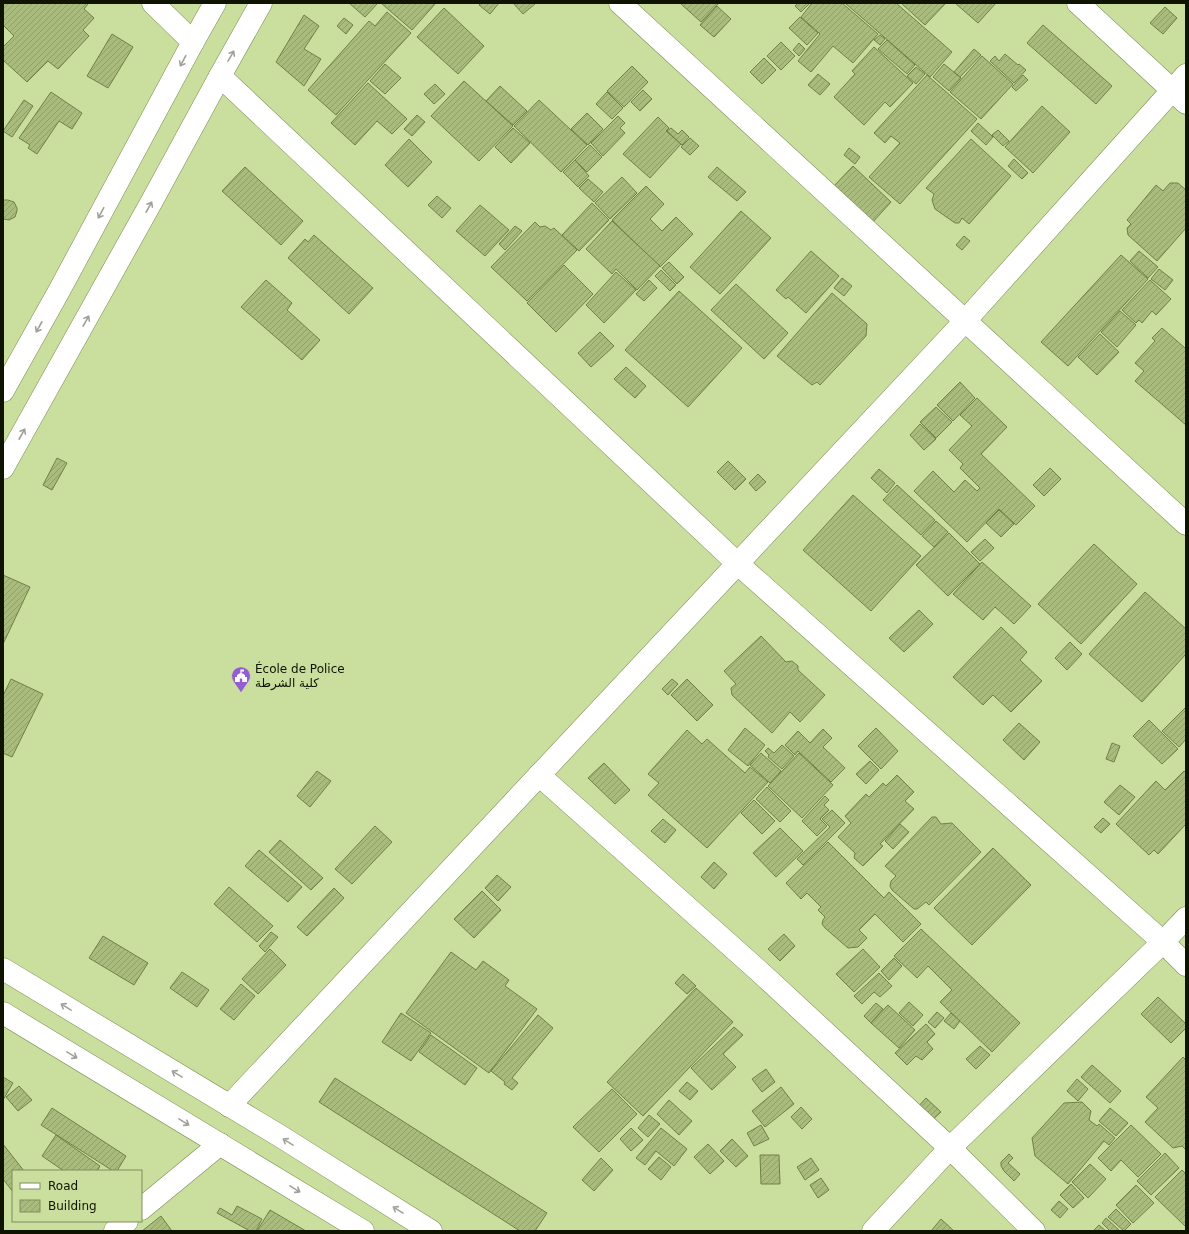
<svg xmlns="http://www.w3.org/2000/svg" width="1189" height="1234" viewBox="0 0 1189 1234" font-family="'DejaVu Sans','Noto Naskh Arabic',sans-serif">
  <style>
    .building { fill: url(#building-hatch); stroke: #6f8145 }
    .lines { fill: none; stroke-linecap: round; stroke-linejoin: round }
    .minor-casing { stroke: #7a8c50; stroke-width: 23 }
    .tertiary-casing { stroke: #7a8c50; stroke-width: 23 }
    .minor { stroke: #fff; stroke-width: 22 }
    .tertiary { stroke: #fff; stroke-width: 22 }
    .oneway { stroke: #9fa199 }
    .labels { text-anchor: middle; stroke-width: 3.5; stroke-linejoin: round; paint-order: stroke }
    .poi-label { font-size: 12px; fill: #0e1400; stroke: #cade9e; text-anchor: start }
  </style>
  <defs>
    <pattern id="building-hatch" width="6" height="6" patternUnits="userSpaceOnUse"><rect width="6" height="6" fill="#a9bc7e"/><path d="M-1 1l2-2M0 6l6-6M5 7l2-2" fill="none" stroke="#90a16b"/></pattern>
  </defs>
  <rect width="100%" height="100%" fill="#cade9e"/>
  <g class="building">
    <path d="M3,3H87L88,4L84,9L94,18L83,30L89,36L58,69L48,61L27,82L3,60V47L14,36L3,25Z"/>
    <path d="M349,3H378L365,17Z"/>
    <path d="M381,3H436L412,30Z"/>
    <path d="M481,3H499L490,14L479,5Z"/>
    <path d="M513,3H536L523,14Z"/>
    <path d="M680,3H719L701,22Z"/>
    <path d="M798,3H810L801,12L795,6Z"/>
    <path d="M812,3H842L878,34L853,63L833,46L811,72L798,61L820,34L801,17Z"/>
    <path d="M845,3H896L952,52L930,77Z"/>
    <path d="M901,3H946L925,25Z"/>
    <path d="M955,3H996L978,23Z"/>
    <path d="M717,6L731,19L714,37L700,25Z"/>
    <path d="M1165,7L1177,18L1163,34L1150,23Z"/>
    <path d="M444,8L484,46L458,74L417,37Z"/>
    <path d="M387,12L411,33L336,115L308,90L369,21L375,26Z"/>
    <path d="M304,15L319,26L304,49L321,59L304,86L276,62Z"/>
    <path d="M800,17L818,33L807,45L789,28Z"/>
    <path d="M344,18L353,25L346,34L337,26Z"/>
    <path d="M1043,25L1112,86L1096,104L1027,43Z"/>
    <path d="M112,34L133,47L108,88L87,76Z"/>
    <path d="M880,35L885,39L880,45L874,40Z"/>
    <path d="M887,40L915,65L907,74L878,49Z"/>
    <path d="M781,42L795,56L781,70L767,56Z"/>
    <path d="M799,43L805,49L799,56L793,50Z"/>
    <path d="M874,47L913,83L890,107L885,102L864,125L834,97L855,74L852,71Z"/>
    <path d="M974,49L981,55L960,77L954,72Z"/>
    <path d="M1005,54L1018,65L1019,64L1026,70L1014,83L990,61L995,56L999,61Z"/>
    <path d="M982,56L1013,84L981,119L950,92Z"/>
    <path d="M764,58L776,70L762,84L750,72Z"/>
    <path d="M385,64L401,78L385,94L370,81Z"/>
    <path d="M944,64L961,78L949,91L933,77Z"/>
    <path d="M632,66L648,82L624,107L607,91Z"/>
    <path d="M916,67L925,74L916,84L907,76Z"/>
    <path d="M818,74L830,84L820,95L808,85Z"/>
    <path d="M927,75L977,119L900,204L869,177L900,143L891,136L885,143L874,133Z"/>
    <path d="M1023,75L1028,80L1016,91L1012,87Z"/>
    <path d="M464,81L513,126L479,161L431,116Z"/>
    <path d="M368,83L407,119L392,134L377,121L355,145L331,123Z"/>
    <path d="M435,84L445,94L434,104L424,94Z"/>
    <path d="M500,86L527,111L513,125L486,101Z"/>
    <path d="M643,90L652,99L640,111L631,102Z"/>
    <path d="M51,92L82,113L72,129L59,121L37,154L28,148L30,145L19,138Z"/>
    <path d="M607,92L623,108L612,119L596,104Z"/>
    <path d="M24,100L33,106L12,137L3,131Z"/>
    <path d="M539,100L587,145L561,172L514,126Z"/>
    <path d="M1042,106L1070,132L1033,173L1005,147Z"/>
    <path d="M587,113L603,129L588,145L571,129Z"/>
    <path d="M417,115L425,122L412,136L404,129Z"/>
    <path d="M618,116L625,123L620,128L625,133L603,156L591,143Z"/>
    <path d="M658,117L669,128L666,131L681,144L650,178L623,154Z"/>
    <path d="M978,123L993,137L986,145L971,131Z"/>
    <path d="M513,128L530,143L511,163L495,147Z"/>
    <path d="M671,128L678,134L682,130L689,137L682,145L667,131Z"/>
    <path d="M998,130L1009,141L1003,146L992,135Z"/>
    <path d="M690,138L699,146L690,155L681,147Z"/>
    <path d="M409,139L432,162L408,187L385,165Z"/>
    <path d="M971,139L1011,176L969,224L962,218L959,223H955L935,209L932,200L934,194L926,188Z"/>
    <path d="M590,145L602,157L587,172L575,160Z"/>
    <path d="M849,148L860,157L855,164L844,155Z"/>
    <path d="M1014,159L1028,173L1022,179L1008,166Z"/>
    <path d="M575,160L589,176L578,187L563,172Z"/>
    <path d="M853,166L891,202L872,223L833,187Z"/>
    <path d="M245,167L303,221L281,245L222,191Z"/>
    <path d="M717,167L746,192L737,201L708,177Z"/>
    <path d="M622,177L637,193L610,219L595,203Z"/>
    <path d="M588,179L603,192L594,202L579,188Z"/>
    <path d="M1170,183H1178L1186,190V228L1157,261L1128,235L1127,228L1131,224L1127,220L1156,185L1163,191Z"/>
    <path d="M646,186L664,204L650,219L662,231L676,217L693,234L660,267L612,220Z"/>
    <path d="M437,196L451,208L442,218L428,205Z"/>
    <path d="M4,200H8L14,202L17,208V211L15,217L9,220L3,219V201Z"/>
    <path d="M592,203L609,220L579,251L562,235Z"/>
    <path d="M480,205L509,230L485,256L456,231Z"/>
    <path d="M741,211L771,238L720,294L690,267Z"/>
    <path d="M612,221L660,266L637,290L616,269L612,274L586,249Z"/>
    <path d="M535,222L540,227L545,226L551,230L554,228L577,250L527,301L491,267Z"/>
    <path d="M515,226L522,231L505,250L499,244Z"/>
    <path d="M314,235L373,288L349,314L288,258L305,239L308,242Z"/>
    <path d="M964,236L970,241L962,250L956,245Z"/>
    <path d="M811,251L839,276L806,313L788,297L786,299L776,290Z"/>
    <path d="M1139,251L1158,267L1148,278L1130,261Z"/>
    <path d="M1121,255L1148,279L1068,366L1041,342Z"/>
    <path d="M669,262L684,277L677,284L662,268Z"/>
    <path d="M564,265L593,294L556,332L527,303Z"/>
    <path d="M1159,269L1173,280L1165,290L1151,279Z"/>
    <path d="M661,270L676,285L670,291L655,276Z"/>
    <path d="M616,272L636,290L604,323L586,305Z"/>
    <path d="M842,278L852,286L844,296L834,288Z"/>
    <path d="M266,280L292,303L287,310L320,340L302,360L241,307Z"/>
    <path d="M649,280L657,288L644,301L636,294Z"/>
    <path d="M1150,280L1171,299L1156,315L1152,311L1142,323L1139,320L1136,323L1122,310Z"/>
    <path d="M736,284L788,333L764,359L711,310Z"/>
    <path d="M679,291L742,348L688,407L625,350Z"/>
    <path d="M832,293L867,324L866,336L820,385L817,382L812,385L777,356Z"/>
    <path d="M1120,311L1136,325L1117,347L1101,332Z"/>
    <path d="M1162,328L1185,348L1186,347V425L1135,381L1144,371L1135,363L1155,341L1152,338Z"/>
    <path d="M600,332L614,346L591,367L578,353Z"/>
    <path d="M1100,334L1119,352L1097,375L1078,357Z"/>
    <path d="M626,367L646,386L635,398L614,379Z"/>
    <path d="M960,382L975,398L953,421L937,405Z"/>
    <path d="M977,398L1007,427L981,454L1035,506L1016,525L999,509L967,542L914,491L933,471L954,492L965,480L977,491L980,488L960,468L963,464L949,450L972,426L960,415Z"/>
    <path d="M936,407L952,422L936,438L920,422Z"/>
    <path d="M920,424L936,439L924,450L910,435Z"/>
    <path d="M57,458L67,463L52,490L43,485Z"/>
    <path d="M728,461L746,479L735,490L717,472Z"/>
    <path d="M1050,468L1061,479L1044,496L1033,485Z"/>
    <path d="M879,469L895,483L887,493L871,478Z"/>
    <path d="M758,474L766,482L756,491L749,483Z"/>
    <path d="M897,485L935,520L921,535L883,500Z"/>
    <path d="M853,495L921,556L871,611L803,550Z"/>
    <path d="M999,510L1014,524L1001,537L986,523Z"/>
    <path d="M936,521L948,532L934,547L922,536Z"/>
    <path d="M949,533L980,564L948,596L916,565Z"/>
    <path d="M985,539L994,548L980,561L971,552Z"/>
    <path d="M1094,544L1137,584L1081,644L1038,604Z"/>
    <path d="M982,562L1031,606L1014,624L995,607L983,620L953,594Z"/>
    <path d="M3,575L30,587L3,644Z"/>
    <path d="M1145,592L1186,629V654L1142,702L1089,654Z"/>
    <path d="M919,610L933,624L904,652L889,638Z"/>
    <path d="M1001,627L1027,652L1020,660L1042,681L1011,712L993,695L983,705L953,677Z"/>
    <path d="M761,636L786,662L792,661L798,666V670L825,695L800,722L790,712L772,733L732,695L731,688L736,684L724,671Z"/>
    <path d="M1070,642L1082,654L1067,670L1055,658Z"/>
    <path d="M11,679L43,694L12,757L3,753V696Z"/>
    <path d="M672,679L678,684L668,695L662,689Z"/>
    <path d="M687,679L713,705L697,721L671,695Z"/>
    <path d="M1186,707V739L1179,747L1162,731Z"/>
    <path d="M1149,720L1178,749L1162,764L1133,736Z"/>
    <path d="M1019,723L1040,742L1024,760L1003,740Z"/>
    <path d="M745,728L765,745L748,766L728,750Z"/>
    <path d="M876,728L898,751L881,769L858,746Z"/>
    <path d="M823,729L832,738L823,747L845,768L831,782L798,751L795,755L785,745L798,731L810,743Z"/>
    <path d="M687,730L702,744L707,739L745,773L750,767L768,782L707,848L648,795L659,783L648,774Z"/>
    <path d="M1112,743L1120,746L1114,762L1106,759Z"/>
    <path d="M782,745L794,756L782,769L768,757L769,755L765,751L768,748L774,753Z"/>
    <path d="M761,753L781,771L770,783L750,765Z"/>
    <path d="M799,753L833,785L802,818L768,786Z"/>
    <path d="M870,761L879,770L866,784L856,774Z"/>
    <path d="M604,763L630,790L615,804L588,778Z"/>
    <path d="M317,771L331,781L310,807L297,796Z"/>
    <path d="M1184,771L1186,773V824L1158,854L1154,850L1149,855L1116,824L1156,781L1165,790Z"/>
    <path d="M897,775L914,792L905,801L914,809L880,844L883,846L863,866L854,858L855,853L838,837L851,823L845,816L866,794L869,797L883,783L886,786Z"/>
    <path d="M1120,785L1135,797L1119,815L1104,802Z"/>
    <path d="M767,787L791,811L780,822L756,799Z"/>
    <path d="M825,796L829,800L824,805L829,810L820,819L827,826L817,836L802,821Z"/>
    <path d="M754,800L775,821L762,834L741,813Z"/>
    <path d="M832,810L845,823L803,865L797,859L830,827L822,819Z"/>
    <path d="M932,817H936L941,824L952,823L981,852L929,905L926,902L917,909H914L892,890L890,886L891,881L896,876L885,866Z"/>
    <path d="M1103,818L1110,824L1101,833L1094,827Z"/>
    <path d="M663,819L676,830L665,843L651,831Z"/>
    <path d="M900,824L909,832L893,849L885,841Z"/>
    <path d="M375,826L392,842L352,884L335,869Z"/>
    <path d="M780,828L803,851L776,877L753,853Z"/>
    <path d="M280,840L323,878L311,890L269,852Z"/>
    <path d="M828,842L884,898L889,892L921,924L903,942L875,914L859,930L867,938L858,947L848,948L825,928L822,924L823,920L825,917L818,910L821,907L807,893L801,899L786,883Z"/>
    <path d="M993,848L1031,885L972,945L934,908Z"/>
    <path d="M259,850L302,887L288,902L245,866Z"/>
    <path d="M714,862L727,874L714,889L701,877Z"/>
    <path d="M497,875L511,887L498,901L485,888Z"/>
    <path d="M229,887L273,926L257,942L214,904Z"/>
    <path d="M334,888L344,898L307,936L297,927Z"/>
    <path d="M482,891L501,910L474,938L454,919Z"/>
    <path d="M921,929L1020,1023L992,1052L940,1002L952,990L928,966L917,978L894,956Z"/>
    <path d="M271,932L278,937L265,952L259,946Z"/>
    <path d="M784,934L795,946L780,961L768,949Z"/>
    <path d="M103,936L148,963L134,985L89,958Z"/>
    <path d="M270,949L286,965L258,994L242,979Z"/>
    <path d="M863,949L880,967L854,992L836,974Z"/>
    <path d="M451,952L476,970L483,961L509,980L505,986L537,1009L489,1073L406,1013Z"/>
    <path d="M894,958L902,966L889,980L881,971Z"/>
    <path d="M182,972L209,990L197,1007L170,988Z"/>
    <path d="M879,973L892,986L880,997L874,992L862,1004L854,996Z"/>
    <path d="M683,974L696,986L687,994L675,983Z"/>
    <path d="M241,984L255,996L234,1020L220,1009Z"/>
    <path d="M696,988L733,1022L643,1116L607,1082Z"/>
    <path d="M1158,997L1186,1024V1028L1171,1043L1141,1014Z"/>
    <path d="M909,1002L923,1015L913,1026L899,1013Z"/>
    <path d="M876,1003L883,1009L871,1023L864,1016Z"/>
    <path d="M888,1005L915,1030L899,1048L871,1023Z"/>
    <path d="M937,1012L944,1018L935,1028L928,1022Z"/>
    <path d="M401,1013L431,1033L411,1061L382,1042Z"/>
    <path d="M951,1013L960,1021L954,1029L944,1021Z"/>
    <path d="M538,1015L553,1028L512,1078L518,1083L512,1090L504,1084L505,1082L491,1071Z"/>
    <path d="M926,1024L935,1034L927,1042L933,1049L922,1060L916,1056L907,1065L895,1053Z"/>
    <path d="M734,1027L743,1035L723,1054L736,1067L712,1090L691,1068Z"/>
    <path d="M431,1035L477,1068L465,1085L419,1052Z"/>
    <path d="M980,1046L990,1055L976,1069L966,1059Z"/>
    <path d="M1183,1057L1186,1060V1150L1182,1146L1173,1148L1145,1122L1158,1108L1146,1097Z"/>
    <path d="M1092,1065L1121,1091L1110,1103L1081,1077Z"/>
    <path d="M766,1069L775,1082L762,1092L752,1079Z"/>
    <path d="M3,1077L13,1083L3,1100Z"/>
    <path d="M335,1078L547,1213L535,1231H520L319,1102Z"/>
    <path d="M1077,1079L1088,1089L1078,1101L1067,1091Z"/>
    <path d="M687,1082L698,1091L690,1100L679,1091Z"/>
    <path d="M19,1086L32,1100L18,1111L6,1097Z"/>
    <path d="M781,1087L794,1104L765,1127L752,1111Z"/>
    <path d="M612,1089L637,1114L599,1152L573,1127Z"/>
    <path d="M926,1098L941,1112L930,1122L916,1109Z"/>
    <path d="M669,1100L692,1121L679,1135L657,1114Z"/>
    <path d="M1082,1102L1091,1111L1089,1120L1097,1126L1099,1124L1115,1138L1109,1145L1104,1141L1068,1184L1035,1156L1032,1138L1064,1103Z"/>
    <path d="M801,1107L812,1119L802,1129L791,1117Z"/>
    <path d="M52,1108L126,1156L117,1171H113L41,1125Z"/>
    <path d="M1110,1108L1128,1123L1116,1136L1099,1121Z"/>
    <path d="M649,1115L660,1124L648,1137L638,1128Z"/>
    <path d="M761,1125L769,1139L754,1146L747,1133Z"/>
    <path d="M1131,1125L1161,1154L1138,1177L1121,1160L1111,1171L1098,1158Z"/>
    <path d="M631,1128L643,1140L631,1151L620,1139Z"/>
    <path d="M661,1128L687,1149L674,1166L656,1151L645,1165L636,1158Z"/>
    <path d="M56,1135L100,1166L97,1171H64L42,1156Z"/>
    <path d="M732,1139L748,1156L736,1167L720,1151Z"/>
    <path d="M3,1144L24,1171H13V1192L3,1179Z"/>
    <path d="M708,1144L724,1161L710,1174L694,1157Z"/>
    <path d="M1165,1153L1179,1168L1151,1195L1137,1181Z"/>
    <path d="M1009,1154L1013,1158L1008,1163L1020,1174L1014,1181L1004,1171L1001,1166V1162Z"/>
    <path d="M760,1155H779L780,1184H761Z"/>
    <path d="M659,1157L671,1167L661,1180L648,1169Z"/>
    <path d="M601,1158L613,1170L594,1191L582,1180Z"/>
    <path d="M811,1158L819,1170L805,1180L797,1167Z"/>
    <path d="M1090,1164L1106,1179L1088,1198L1072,1182Z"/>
    <path d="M1182,1170L1186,1174V1227L1155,1197Z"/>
    <path d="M821,1178L829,1190L818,1198L810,1185Z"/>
    <path d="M1071,1184L1084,1198L1073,1208L1060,1195Z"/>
    <path d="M1136,1185L1154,1203L1133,1223L1116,1205Z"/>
    <path d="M1059,1201L1068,1209L1060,1218L1051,1210Z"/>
    <path d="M237,1206L262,1219L256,1231H250L217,1213L220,1208L232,1215Z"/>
    <path d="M1116,1209L1131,1224L1124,1231L1108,1217Z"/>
    <path d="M270,1210L306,1231H257Z"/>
    <path d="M161,1216L172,1231H142Z"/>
    <path d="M1106,1218L1120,1231H1110L1102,1223Z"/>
    <path d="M941,1219L954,1231H931Z"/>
    <path d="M1099,1225L1106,1231H1093Z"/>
  </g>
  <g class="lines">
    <g class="minor-casing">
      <g id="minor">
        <path d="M620,3L1186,524"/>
        <path d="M1078,3L1186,103"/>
        <path d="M220,76L738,564L1163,942L1186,965"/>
        <path d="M539,775L760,972L950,1148L1034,1231"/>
        <path d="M229,1106L965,321L1186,75"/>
        <path d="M141,1209L220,1144"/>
        <path d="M115,1231L127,1221"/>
        <path d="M873,1231L950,1148L1163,942L1186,918"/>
      </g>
    </g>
    <g class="tertiary-casing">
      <g id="tertiary">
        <path d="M153,3L193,42"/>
        <path d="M3,391L59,291L193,42L215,3"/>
        <path d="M3,468L152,201L220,76L261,3"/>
        <path d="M3,969L280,1136L431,1231"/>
        <path d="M3,1013L363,1231"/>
      </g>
    </g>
    <use href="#minor" class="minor"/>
    <use href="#tertiary" class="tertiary"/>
  </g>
  <defs><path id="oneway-shaft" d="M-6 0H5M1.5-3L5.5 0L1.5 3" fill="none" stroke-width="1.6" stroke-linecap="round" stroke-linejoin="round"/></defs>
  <g class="oneway">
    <use href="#oneway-shaft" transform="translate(231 56) rotate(-60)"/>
    <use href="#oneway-shaft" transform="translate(183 61) rotate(118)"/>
    <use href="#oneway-shaft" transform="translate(149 207) rotate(-61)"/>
    <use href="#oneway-shaft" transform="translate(101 213) rotate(118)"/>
    <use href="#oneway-shaft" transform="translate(86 321) rotate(-61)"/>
    <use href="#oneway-shaft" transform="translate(39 327) rotate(119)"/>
    <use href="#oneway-shaft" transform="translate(22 434) rotate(-61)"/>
    <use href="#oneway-shaft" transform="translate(66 1007) rotate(-149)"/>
    <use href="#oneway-shaft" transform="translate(72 1055) rotate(31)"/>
    <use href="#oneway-shaft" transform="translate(177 1074) rotate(-149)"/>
    <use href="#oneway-shaft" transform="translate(184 1122) rotate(31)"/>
    <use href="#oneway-shaft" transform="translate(288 1142) rotate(-148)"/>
    <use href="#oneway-shaft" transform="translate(295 1189) rotate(31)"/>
    <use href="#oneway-shaft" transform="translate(398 1210) rotate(-148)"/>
  </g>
  <defs>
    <g id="civic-pin" transform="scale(1)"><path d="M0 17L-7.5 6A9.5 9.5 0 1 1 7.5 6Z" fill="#945dd5" stroke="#cade9e"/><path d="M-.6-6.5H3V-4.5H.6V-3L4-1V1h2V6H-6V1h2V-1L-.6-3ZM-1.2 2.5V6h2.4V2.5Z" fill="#fff"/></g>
  </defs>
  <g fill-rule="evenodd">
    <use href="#civic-pin" x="241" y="676"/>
  </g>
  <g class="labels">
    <g class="poi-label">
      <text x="255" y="673">École de Police<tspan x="255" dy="14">كلية الشرطة</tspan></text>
    </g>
  </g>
  <rect width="1189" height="1234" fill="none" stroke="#0e1400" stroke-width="8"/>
  <rect x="12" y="1170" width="130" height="52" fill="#cade9e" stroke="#7f8d5f"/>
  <rect x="20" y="1183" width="20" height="6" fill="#ffffff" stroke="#7f8d5f"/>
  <text x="48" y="1190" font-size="12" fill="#0e1400">Road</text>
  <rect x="20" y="1200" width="20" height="12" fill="url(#building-hatch)" stroke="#7f8d5f"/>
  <text x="48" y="1210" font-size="12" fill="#0e1400">Building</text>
</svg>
